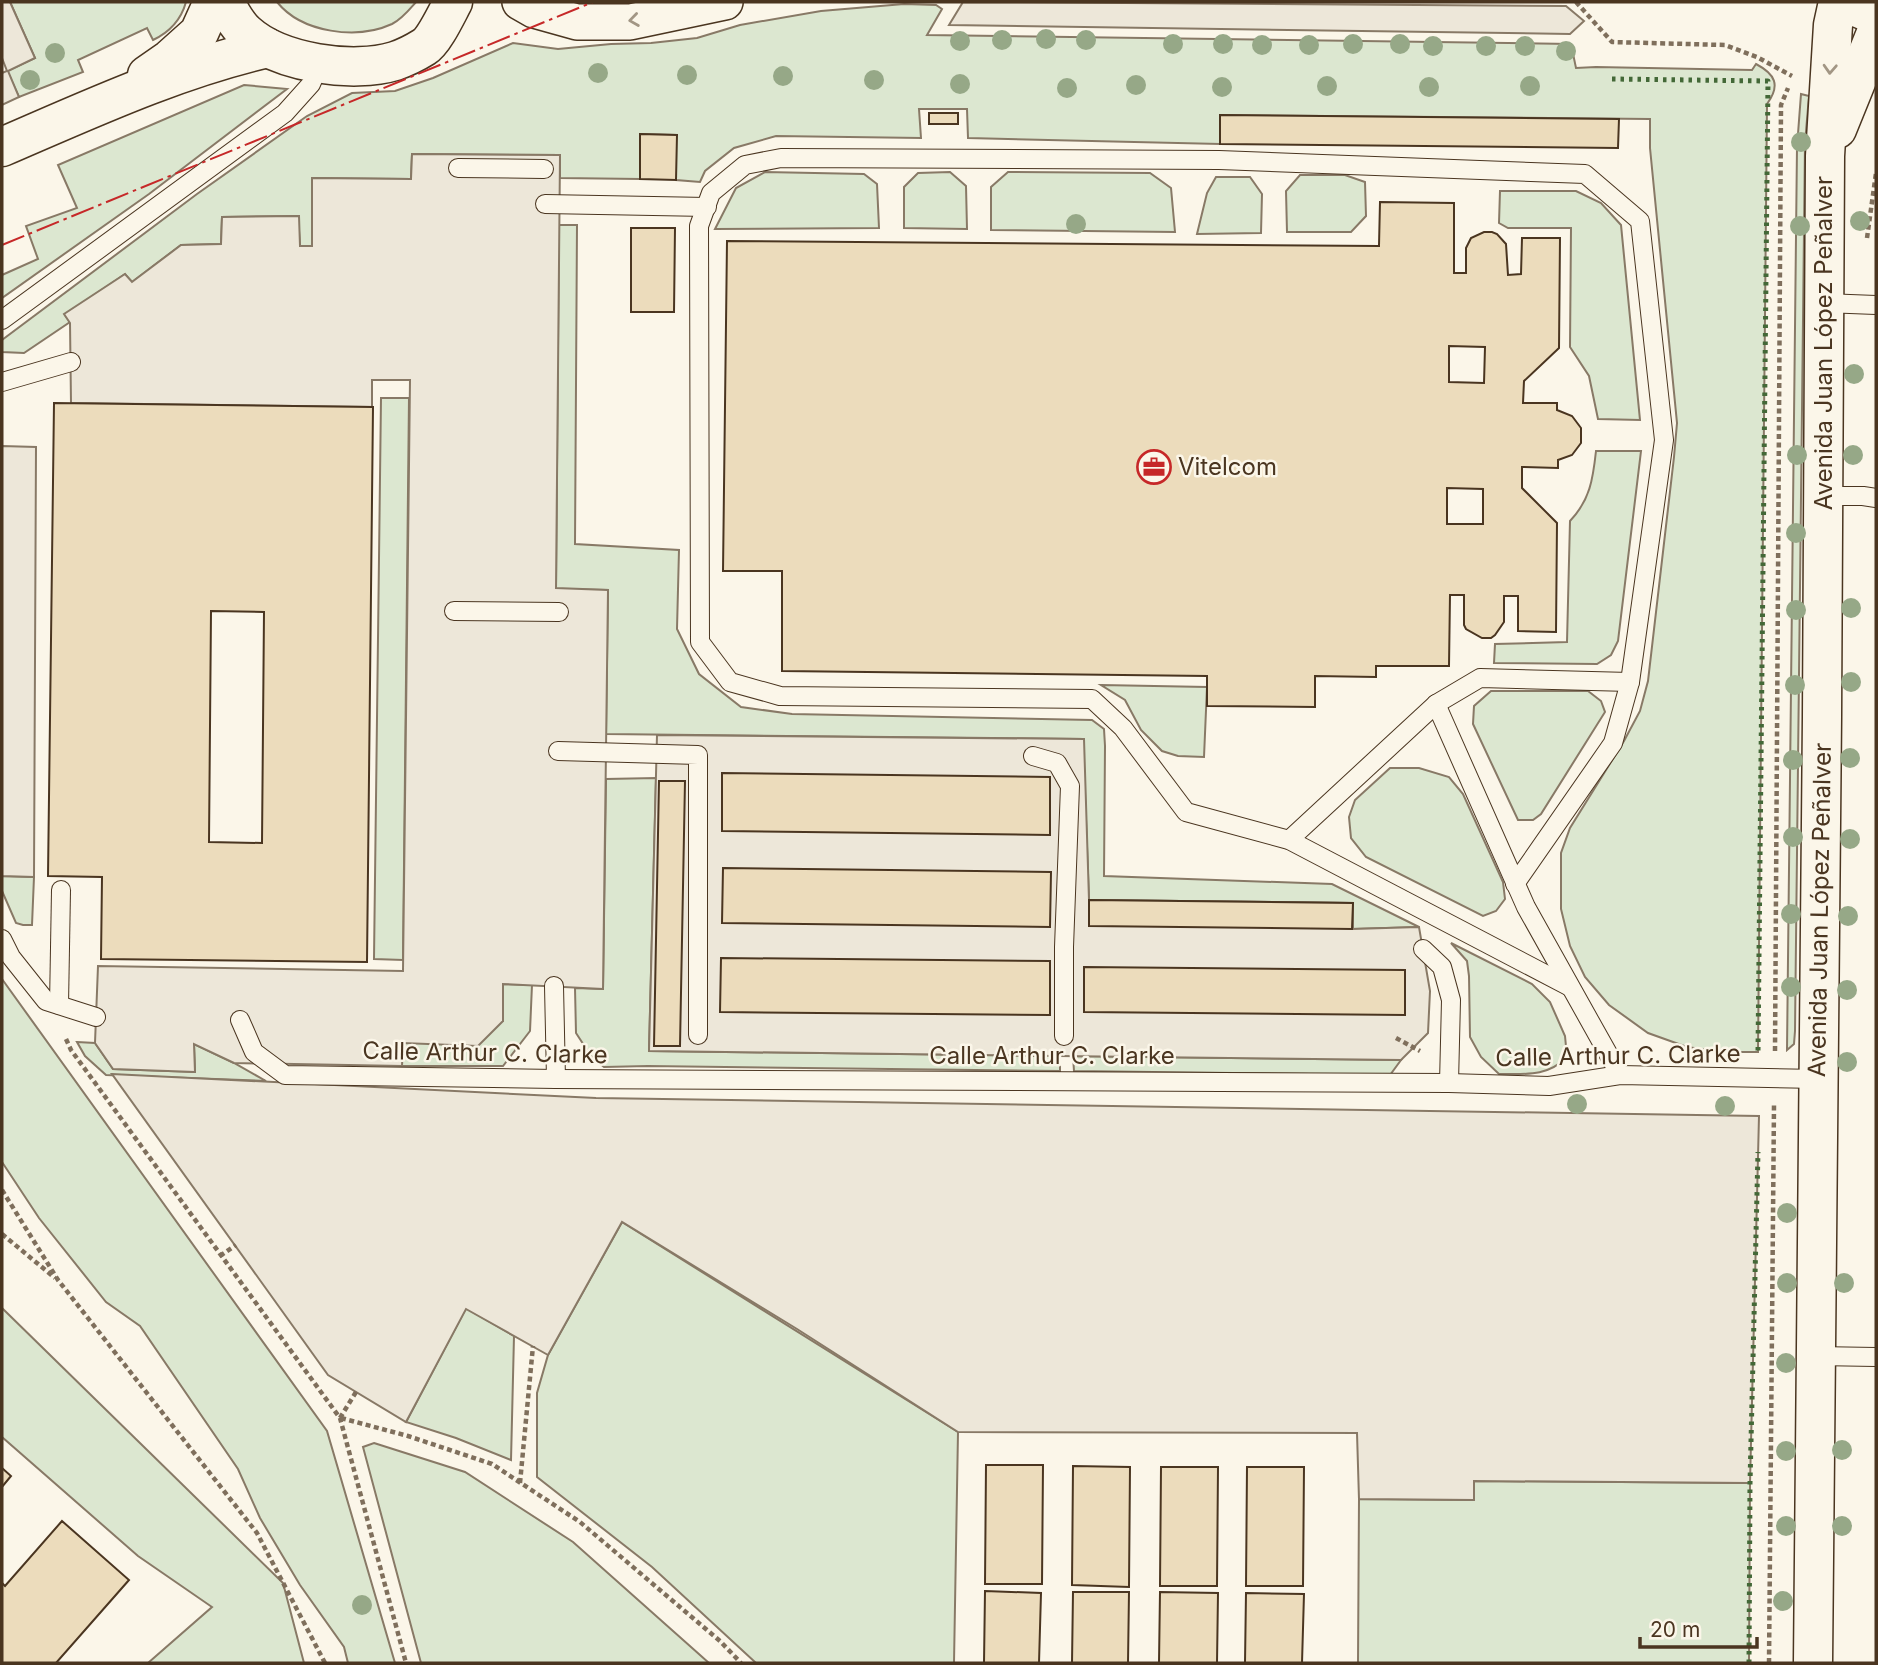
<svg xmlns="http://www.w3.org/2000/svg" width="1878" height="1665" viewBox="0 0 1878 1665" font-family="Inter,sans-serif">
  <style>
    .green { fill: #dce7d0; stroke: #887966; stroke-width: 2 }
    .parking { fill: #ede7d9; stroke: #887966; stroke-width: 2 }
    .building { fill: #ecdcbc; stroke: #4a3520; stroke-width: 2; fill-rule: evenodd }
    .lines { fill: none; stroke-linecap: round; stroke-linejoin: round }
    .service-casing { stroke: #4a3520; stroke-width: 20 }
    .minor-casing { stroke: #4a3520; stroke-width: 38 }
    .tertiary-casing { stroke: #4a3520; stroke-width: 41 }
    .secondary-casing { stroke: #4a3520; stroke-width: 41 }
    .path { stroke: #7f6f5c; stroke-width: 4.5; stroke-dasharray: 5 3.5; stroke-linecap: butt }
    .service { stroke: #fbf6e9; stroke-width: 18 }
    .minor { stroke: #fbf6e9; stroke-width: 35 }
    .tertiary { stroke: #fbf6e9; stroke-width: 38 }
    .secondary { stroke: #fbf6e9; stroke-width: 38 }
    .hedge { stroke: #436837; stroke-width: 5; stroke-dasharray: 3.5 5; stroke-linecap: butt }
    .power { stroke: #c62828; stroke-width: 2; stroke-dasharray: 24 5 3.5 5; stroke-linecap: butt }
    .tree { fill: #96a887 }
    .oneway { stroke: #a29684 }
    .labels { text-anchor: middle; stroke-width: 5; stroke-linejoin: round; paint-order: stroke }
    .street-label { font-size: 24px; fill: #4a3520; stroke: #fbf6e9 }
    .poi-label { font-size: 24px; fill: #4a3520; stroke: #fbf6e9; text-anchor: start }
  </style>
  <rect width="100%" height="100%" fill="#fbf6e9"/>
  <g class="green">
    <path d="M10,2H186C181,20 170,32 153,40L147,28L78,60L83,72L19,97L7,71L35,58Z"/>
    <path d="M277,2H416C409,10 402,19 392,24C357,40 302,33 277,2Z"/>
    <path d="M904,4L936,5L942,9L927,35L1571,44L1576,68L1596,67L1752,70L1756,64C1775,74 1781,85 1767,104L1758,1052H1723L1687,1047L1648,1033L1609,1005L1585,977L1570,946L1561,909V853L1570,828L1624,741L1640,711L1648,681L1674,457L1677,423L1650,148V119L1221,115L1220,144L968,138L967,109H919L921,138L776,136L734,148L705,171L700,182L676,180V135L641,134L640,179L560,178V155L412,154L411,179L312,178L313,246H300L298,216L222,217L221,244L181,245L132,282L125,274L65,315L70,322L24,353L2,352V340L197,194L307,116L352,93L395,91L433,78L513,43L558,49L611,44L651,43L697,38L740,25L821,11Z"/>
    <path d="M244,85L287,89L149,194L2,298V275L38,259L26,226L77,208L58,165Z"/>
    <path d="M1801,94L1809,96L1805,143L1795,1031L1794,1044L1787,1050L1797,147Z"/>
    <path d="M765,172L864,174L877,184L879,228L715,229L736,188Z"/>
    <path d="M950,172L966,186L967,229L904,228V187L918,173Z"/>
    <path d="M1008,172L1150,173L1171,188L1175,232L991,230V187Z"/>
    <path d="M1300,175H1345L1365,182L1366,216L1351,232H1287L1286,191Z"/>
    <path d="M1216,177H1250L1262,194L1261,233L1197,234L1207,193Z"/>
    <path d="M1500,191H1576L1601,203L1621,225L1640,420L1598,419L1589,376L1570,347L1571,228H1508L1499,223Z"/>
    <path d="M559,225H577L575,544L679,550L677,629L699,674L741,707L792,714L1092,720L1104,729L1105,746L1104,876L1332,884L1419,927L1352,929L1353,903L1089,900L1083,739L606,734L608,590L556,589Z"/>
    <path d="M381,398H409L403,960L374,959Z"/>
    <path d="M1596,451H1641L1618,641L1611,655L1597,664L1494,663L1495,644L1567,642L1570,521C1590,500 1593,479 1596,451Z"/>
    <path d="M1101,685L1207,687L1204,757L1178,756L1162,751L1141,730L1125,700Z"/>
    <path d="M1491,691H1588L1601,701L1605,712L1541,814L1533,820H1518L1473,724L1474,706Z"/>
    <path d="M1390,768H1419L1449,777L1463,794L1503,882L1505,899L1496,911L1483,916L1366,857L1351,838L1349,817L1355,800Z"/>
    <path d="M656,778L649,1051L1060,1056V1071L648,1066L604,1067L591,1056L576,1033L575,988L603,989L606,779Z"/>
    <path d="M2,876L34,877L32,925H23L16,923L2,891Z"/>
    <path d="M1451,943L1532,984L1550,1002L1565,1036L1567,1057C1547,1077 1526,1074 1499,1074L1481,1057L1470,1037L1469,976L1467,961Z"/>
    <path d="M2,979L327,1431L395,1663H348L344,1647L300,1585L260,1518L238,1469L140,1326L106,1302L39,1218L2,1162Z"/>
    <path d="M502,984L532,985L530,1031L503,1066H402V1043L503,1021Z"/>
    <path d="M77,1042L95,1043L113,1069L195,1072L194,1044L234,1063L266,1081L106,1075L85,1056Z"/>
    <path d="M1073,1056L1401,1060L1390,1075L1074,1071Z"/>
    <path d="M622,1222L958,1432L954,1663H756L652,1567L537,1477V1393L548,1355Z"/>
    <path d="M2,1308L283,1583L304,1663H148L212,1607L138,1556L2,1437Z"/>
    <path d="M466,1308L514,1336L511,1460L456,1438L406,1422Z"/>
    <path d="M374,1443L465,1472L573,1542L709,1663H421L363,1447Z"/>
    <path d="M1474,1481L1750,1483L1749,1663H1358L1359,1499L1473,1500Z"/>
  </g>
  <g class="parking">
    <path d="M2,2H10L35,58L8,71L19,97L2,105V73L7,71L2,58Z"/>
    <path d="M963,2L1566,6L1584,21L1570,34L949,25Z"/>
    <path d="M412,154L560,155L556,588L608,590L603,989L503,984V1021L478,1046L403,1043L402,1066L234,1063L194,1044L195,1072L113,1069L95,1043L98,966L403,971L410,380H372V407L71,403L70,323L64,314L125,274L132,282L181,245L221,244L222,217L299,216L300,246H312V178L411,179Z"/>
    <path d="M2,446L36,447L34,877L2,876Z"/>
    <path d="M657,735L1084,739L1089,900L1353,903V929L1419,927L1430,991L1428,1033L1401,1060L649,1051Z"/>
    <path d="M112,1074L596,1098L1759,1116L1750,1483L1474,1481V1500L1359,1499L1357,1433L958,1432L797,1329L622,1222L548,1355L466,1309L406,1422L328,1375Z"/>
  </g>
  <g class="building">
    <rect x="929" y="113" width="29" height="11"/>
    <path d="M1220,115L1619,119L1618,148L1220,144Z"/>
    <path d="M640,134L677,135L676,180L640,179Z"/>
    <path d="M1380,202L1454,203V273H1466V248L1471,238L1484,232H1492L1497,234L1506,244L1508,275L1521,274L1522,238H1560L1559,348L1524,381L1523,403H1557V410L1572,416L1581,428V443L1572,455L1558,460V468L1522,467V488L1557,523L1556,632L1518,631V596H1504V622L1495,635L1491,638H1482L1466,629L1464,625V595H1450L1449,666H1376V677L1315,676V707L1207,706V676L782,671V571H723L727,241L1379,246ZM1449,346L1485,347L1484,383L1449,382ZM1447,488L1483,489V524H1447Z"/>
    <path d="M631,228H675L674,312H631Z"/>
    <path d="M54,403L373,407L367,962L101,959L102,877L48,876ZM211,611L264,612L262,843L209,842Z"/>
    <path d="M722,773L1050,777V835L722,831Z"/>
    <path d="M659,781H685L680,1046H654Z"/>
    <path d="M723,868L1051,872L1050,927L722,923Z"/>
    <path d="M1089,900L1353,903L1352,929L1089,926Z"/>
    <path d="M721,958L1050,961V1015L720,1012Z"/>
    <path d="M1084,967L1405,970V1015L1084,1012Z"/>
    <path d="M986,1465H1043L1042,1584H985Z"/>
    <path d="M1073,1466L1130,1467L1129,1587L1072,1585Z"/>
    <path d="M1161,1467H1218L1217,1586H1160Z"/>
    <path d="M1247,1467H1304L1303,1586H1246Z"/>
    <path d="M2,1468L11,1476L2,1487Z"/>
    <path d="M62,1521L129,1580L56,1663H2V1583L5,1586Z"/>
    <path d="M985,1591L1041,1593L1039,1663H984Z"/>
    <path d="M1073,1592H1129L1128,1663H1072Z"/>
    <path d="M1160,1592L1218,1593L1217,1663H1159Z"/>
    <path d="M1246,1593L1304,1594L1302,1663H1245Z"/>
  </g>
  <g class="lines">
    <g class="service-casing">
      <g id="service">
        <path d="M458,168L544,169"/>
        <path d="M545,204L707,207"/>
        <path d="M1824,303L1876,305"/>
        <path d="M2,320L285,113L311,84L320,63"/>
        <path d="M2,382L71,362"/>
        <path d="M1823,496H1863L1876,498"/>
        <path d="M454,611L559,612"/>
        <path d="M1436,704L1526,907L1620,1075"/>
        <path d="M558,751L698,755V1035"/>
        <path d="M1033,756L1057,763L1070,786L1064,947V1036"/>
        <path d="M1289,840L1436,704L1480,678L1630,682"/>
        <path d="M1515,884L1613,743L1630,682L1664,440L1640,221L1585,174L1219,160L781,158L745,165L711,193L699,226L700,642L730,682L780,696L1092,699L1123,728L1186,812L1289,840L1570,987"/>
        <path d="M2,939L11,957L46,1001L96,1017"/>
        <path d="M1423,949L1442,967L1451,1000L1449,1083"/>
        <path d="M554,986L556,1079"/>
        <path d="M59,1005L61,890"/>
        <path d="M240,1020L254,1052L285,1075L556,1079L1449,1083L1549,1086L1620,1075L1818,1079"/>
        <path d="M1816,1356L1876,1357"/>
      </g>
    </g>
    <g class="minor-casing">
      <g id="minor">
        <path d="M520,2L534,10L577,22H630L725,2"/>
        <path d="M1840,2L1876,17"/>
      </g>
    </g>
    <g class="tertiary-casing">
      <g id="tertiary">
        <path d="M225,2C230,12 237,25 246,33C279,63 353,74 395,61C404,58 416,52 424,47C434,41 447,13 453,2"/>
        <path d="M147,75L170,59L199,33L213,2"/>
        <path d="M2,147C88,110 176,69 268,48"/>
      </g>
    </g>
    <g class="secondary-casing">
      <g id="secondary">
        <path d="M1837,129L1876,33"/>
        <path d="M1813,1663L1822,717L1825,156L1833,25L1838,2"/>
      </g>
    </g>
    <g class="path">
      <path d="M1576,2L1612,42L1725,45L1757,57L1792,76"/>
      <path d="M1867,238L1876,173"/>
      <path d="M1396,1038L1420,1051"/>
      <path d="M66,1039L71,1050L340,1418L406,1663"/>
      <path d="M1775,1051L1781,105L1788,88"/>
      <path d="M2,1190L58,1280L257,1533L325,1663"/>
      <path d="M2,1234L55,1278"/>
      <path d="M220,1256L236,1245"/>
      <path d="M340,1418L356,1392"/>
      <path d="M341,1418L408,1436L492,1464L580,1522L720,1641L741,1663"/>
      <path d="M520,1483L533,1346"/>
      <path d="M1769,1663L1774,1105"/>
    </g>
    <use href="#service" class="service"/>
    <use href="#minor" class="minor"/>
    <use href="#tertiary" class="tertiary"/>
    <use href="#secondary" class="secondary"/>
    <g class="hedge">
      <path d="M1612,79L1768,81L1758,1052"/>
      <path d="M1749,1663L1750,1483L1758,1152"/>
    </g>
    <path class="power" d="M2,245L593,2"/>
  </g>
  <g class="tree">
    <circle cx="1046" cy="39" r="10"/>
    <circle cx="1002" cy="40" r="10"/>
    <circle cx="1086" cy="40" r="10"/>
    <circle cx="960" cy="41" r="10"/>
    <circle cx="1173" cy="44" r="10"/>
    <circle cx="1223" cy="44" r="10"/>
    <circle cx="1353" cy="44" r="10"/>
    <circle cx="1400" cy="44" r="10"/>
    <circle cx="1262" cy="45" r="10"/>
    <circle cx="1309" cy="45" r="10"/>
    <circle cx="1433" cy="46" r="10"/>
    <circle cx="1486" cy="46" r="10"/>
    <circle cx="1525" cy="46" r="10"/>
    <circle cx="1566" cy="51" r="10"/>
    <circle cx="55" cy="53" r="10"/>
    <circle cx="598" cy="73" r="10"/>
    <circle cx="687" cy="75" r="10"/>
    <circle cx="783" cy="76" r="10"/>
    <circle cx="30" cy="80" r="10"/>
    <circle cx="874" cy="80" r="10"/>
    <circle cx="960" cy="84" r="10"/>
    <circle cx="1136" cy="85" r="10"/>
    <circle cx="1327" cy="86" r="10"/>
    <circle cx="1530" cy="86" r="10"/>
    <circle cx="1222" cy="87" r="10"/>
    <circle cx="1429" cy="87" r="10"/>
    <circle cx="1067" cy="88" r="10"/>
    <circle cx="1801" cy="142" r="10"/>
    <circle cx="1860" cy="221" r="10"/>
    <circle cx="1076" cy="224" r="10"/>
    <circle cx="1800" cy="226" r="10"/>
    <circle cx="1854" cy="374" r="10"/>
    <circle cx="1797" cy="455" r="10"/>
    <circle cx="1853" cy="455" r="10"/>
    <circle cx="1796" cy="533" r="10"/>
    <circle cx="1851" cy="608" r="10"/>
    <circle cx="1796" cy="610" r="10"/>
    <circle cx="1851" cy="682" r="10"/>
    <circle cx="1795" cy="685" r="10"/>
    <circle cx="1850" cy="758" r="10"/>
    <circle cx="1793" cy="760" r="10"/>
    <circle cx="1793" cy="837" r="10"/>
    <circle cx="1850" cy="839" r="10"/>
    <circle cx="1791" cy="914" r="10"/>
    <circle cx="1848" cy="916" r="10"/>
    <circle cx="1791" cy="987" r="10"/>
    <circle cx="1847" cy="990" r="10"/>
    <circle cx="1847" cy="1062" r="10"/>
    <circle cx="1577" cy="1104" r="10"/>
    <circle cx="1725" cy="1106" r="10"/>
    <circle cx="1787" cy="1213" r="10"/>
    <circle cx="1787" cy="1283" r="10"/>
    <circle cx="1844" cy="1283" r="10"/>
    <circle cx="1786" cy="1363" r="10"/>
    <circle cx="1842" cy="1450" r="10"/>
    <circle cx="1786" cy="1451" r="10"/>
    <circle cx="1786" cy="1526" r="10"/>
    <circle cx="1842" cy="1526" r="10"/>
    <circle cx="1783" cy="1601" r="10"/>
    <circle cx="362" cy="1605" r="10"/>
  </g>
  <defs><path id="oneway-chevron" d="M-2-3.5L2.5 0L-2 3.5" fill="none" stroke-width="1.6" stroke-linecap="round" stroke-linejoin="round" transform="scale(1.75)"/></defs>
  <g class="oneway">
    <use href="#oneway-chevron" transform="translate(634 20) rotate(172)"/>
    <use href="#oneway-chevron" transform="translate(1830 69) rotate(93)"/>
  </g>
  <defs>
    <g id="office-ring" transform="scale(1.75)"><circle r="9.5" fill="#fbf6e9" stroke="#c62828" stroke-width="1.5"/><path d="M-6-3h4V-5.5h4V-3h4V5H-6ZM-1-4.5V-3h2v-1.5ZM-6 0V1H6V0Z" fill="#c62828"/></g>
  </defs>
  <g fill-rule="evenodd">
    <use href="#office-ring" x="1154" y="467"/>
  </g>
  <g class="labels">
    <g class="street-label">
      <text transform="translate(1824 343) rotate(-90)" y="8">Avenida Juan López Peñalver</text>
      <text transform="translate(1820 910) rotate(-89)" y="8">Avenida Juan López Peñalver</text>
      <text transform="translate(485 1053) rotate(1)" y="8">Calle Arthur C. Clarke</text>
      <text x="1052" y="1064">Calle Arthur C. Clarke</text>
      <text transform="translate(1618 1056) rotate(-1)" y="8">Calle Arthur C. Clarke</text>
    </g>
    <g class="poi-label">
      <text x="1178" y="475">Vitelcom</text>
    </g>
  </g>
  <rect width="1878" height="1665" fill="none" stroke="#4a3520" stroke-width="7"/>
  <path d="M1640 1637v10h117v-10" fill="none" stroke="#4a3520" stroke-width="3.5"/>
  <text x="1650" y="1637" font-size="21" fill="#4a3520" stroke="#fbf6e9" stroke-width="5" paint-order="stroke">20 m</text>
</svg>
